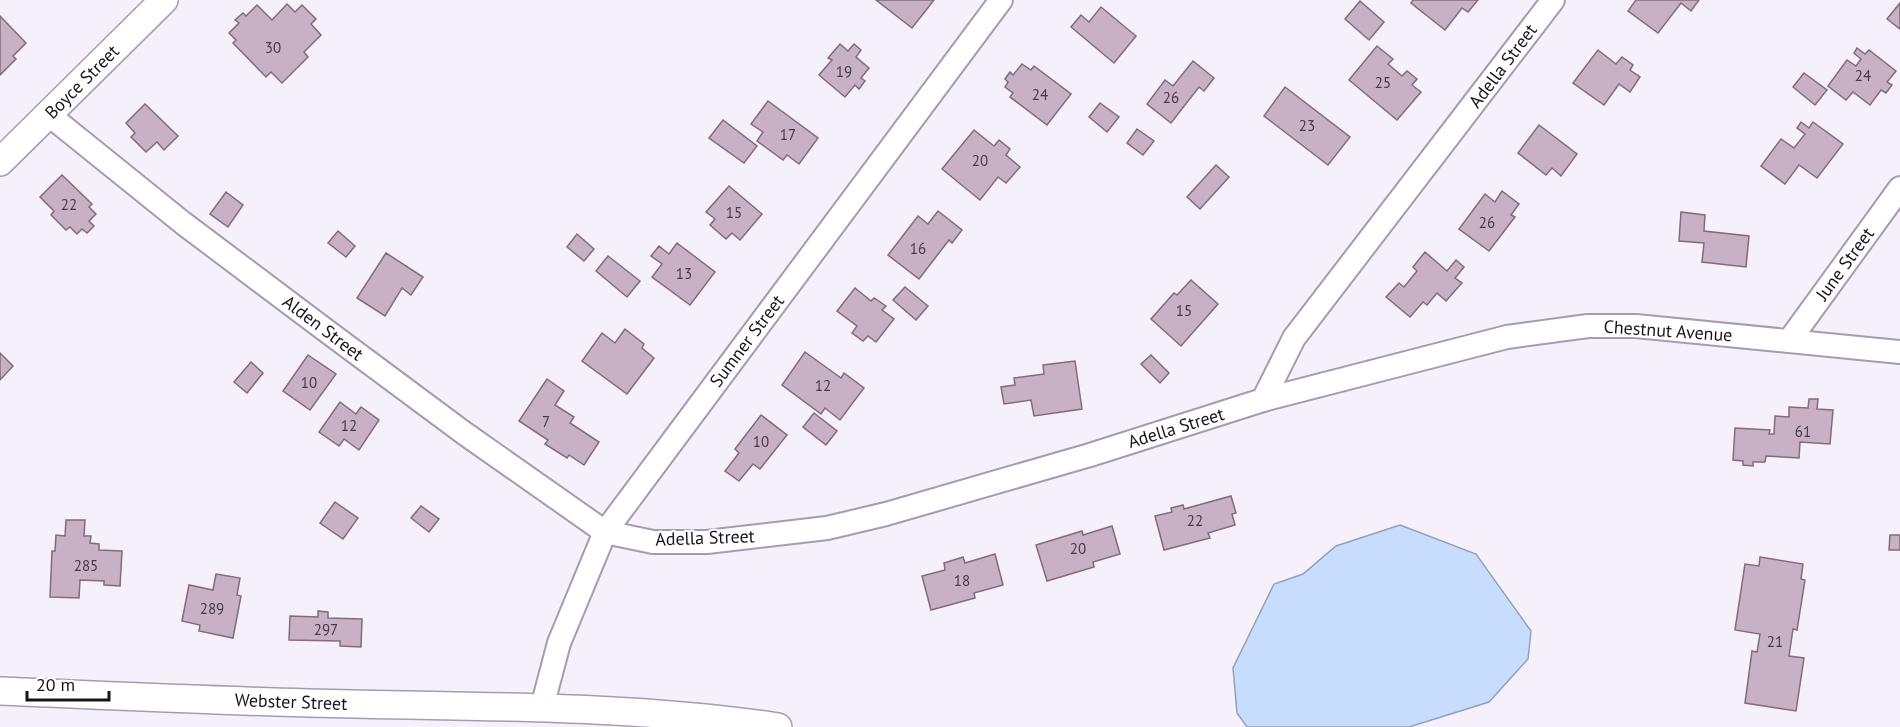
<svg xmlns="http://www.w3.org/2000/svg" width="1900" height="727" viewBox="0 0 1900 727" font-family="'PT Sans',sans-serif">
  <style>
    .water { fill: #c8dcfe; stroke: #93a0ba; stroke-width: 1.5 }
    .building { fill: #c9b1c5; stroke: #826b7e; stroke-width: 1.5 }
    .lines { fill: none; stroke-linecap: round; stroke-linejoin: round }
    .minor-casing { stroke: #a79ab3; stroke-width: 26 }
    .tertiary-casing { stroke: #a79ab3; stroke-width: 30 }
    .minor { stroke: #fff; stroke-width: 22 }
    .tertiary { stroke: #fff; stroke-width: 27 }
    .labels { text-anchor: middle; stroke-width: 4.5; stroke-linejoin: round; paint-order: stroke }
    .number-label { font-size: 15px; fill: #443a46 }
    .street-label { font-size: 18px; fill: #18131c; stroke: #fff }
  </style>
  <rect width="100%" height="100%" fill="#f6f0fb"/>
  <path class="water" d="M1400,525L1476,554L1531,631L1528,659L1489,702L1409,727H1247L1237,713L1233,668L1274,584L1303,574L1336,546Z"/>
  <g class="building">
    <path d="M876,0H934L912,28Z"/>
    <path d="M1413,0H1478L1468,12L1462,8L1445,30L1411,3Z"/>
    <path d="M1636,0H1699L1691,11L1681,3L1658,33L1628,11Z"/>
    <path d="M1360,1L1384,22L1369,40L1345,19Z"/>
    <path d="M1900,3V29L1887,19Z"/>
    <path d="M287,4L295,12L302,5L316,19L311,24L321,35L304,52L308,57L282,83L271,72L266,77L233,43L236,40L229,33L239,23L235,20L243,13L246,16L257,5L272,20Z"/>
    <path d="M1101,7L1136,36L1114,63L1071,27L1081,15L1089,22Z"/>
    <path d="M0,16L26,43L13,56L16,59L0,75Z"/>
    <path d="M840,44L848,51L854,44L861,50L856,57L869,68L861,78L865,81L859,89L855,85L845,97L819,75L832,60L828,58Z"/>
    <path d="M1377,46L1393,59L1388,64L1402,76L1407,71L1417,79L1412,85L1421,92L1397,120L1349,80Z"/>
    <path d="M1857,48L1865,54L1869,50L1896,71L1887,82L1892,85L1886,93L1881,90L1870,105L1853,92L1846,100L1828,86L1847,60L1856,66L1861,59L1854,53Z"/>
    <path d="M1598,50L1616,64L1622,57L1633,65L1630,70L1640,77L1630,92L1619,84L1604,105L1573,83Z"/>
    <path d="M1193,61L1214,78L1204,91L1199,87L1171,123L1147,104L1165,80L1173,86Z"/>
    <path d="M1022,64L1031,70L1034,66L1071,94L1047,125L1010,97L1013,93L1005,87L1008,82L1005,79L1010,72L1013,75Z"/>
    <path d="M1804,73L1827,90L1815,105L1793,87Z"/>
    <path d="M1285,87L1350,137L1328,165L1264,116Z"/>
    <path d="M768,101L818,138L799,164L787,155L783,160L757,141L763,132L751,124Z"/>
    <path d="M1100,103L1119,117L1107,132L1089,117Z"/>
    <path d="M145,104L178,136L164,150L157,142L146,152L131,137L135,133L126,123Z"/>
    <path d="M723,120L757,146L744,163L709,138Z"/>
    <path d="M1801,122L1809,128L1813,122L1843,144L1817,178L1799,165L1785,184L1761,166L1781,139L1794,148L1805,134L1797,128Z"/>
    <path d="M1539,125L1577,154L1561,176L1552,168L1546,175L1518,153Z"/>
    <path d="M1137,129L1154,141L1143,155L1127,143Z"/>
    <path d="M974,130L994,146L999,140L1010,149L1006,155L1020,167L1006,183L998,177L980,200L942,169Z"/>
    <path d="M1216,165L1229,177L1200,209L1187,197Z"/>
    <path d="M62,175L92,204L89,207L96,214L89,221L94,226L87,233L82,229L77,234L70,227L66,230L51,215L54,211L40,197Z"/>
    <path d="M729,186L762,214L740,240L732,233L726,239L710,225L715,219L706,212Z"/>
    <path d="M1502,191L1519,204L1511,215L1515,217L1489,251L1459,229L1485,194L1495,202Z"/>
    <path d="M226,192L243,205L228,227L210,214Z"/>
    <path d="M938,211L962,230L952,243L949,240L919,279L888,255L918,216L928,224Z"/>
    <path d="M1681,212L1705,215L1704,231L1749,236L1746,267L1702,262L1704,243L1679,241Z"/>
    <path d="M338,231L355,246L346,257L328,243Z"/>
    <path d="M577,234L594,249L584,261L567,247Z"/>
    <path d="M677,243L715,272L690,305L652,277L662,264L651,256L659,246L669,254Z"/>
    <path d="M1425,252L1447,271L1456,260L1464,267L1455,278L1462,283L1446,301L1437,293L1427,305L1423,302L1410,317L1386,297L1399,283L1404,287L1417,271L1413,267Z"/>
    <path d="M386,253L423,277L411,295L402,288L385,316L357,298Z"/>
    <path d="M608,256L640,281L627,297L596,271Z"/>
    <path d="M1191,280L1218,304L1181,346L1151,319L1174,293L1177,295Z"/>
    <path d="M905,287L928,306L916,320L893,300Z"/>
    <path d="M855,288L871,301L874,298L886,306L882,310L894,319L876,342L868,336L863,341L852,333L857,326L837,311Z"/>
    <path d="M625,329L644,344L642,348L654,358L627,394L582,361L602,333L615,343Z"/>
    <path d="M805,352L841,378L844,373L864,388L840,420L825,408L821,414L782,385Z"/>
    <path d="M0,353L13,366L0,380Z"/>
    <path d="M308,355L336,374L310,410L283,391Z"/>
    <path d="M1151,355L1169,373L1160,383L1141,364Z"/>
    <path d="M1075,361L1082,409L1034,416L1031,400L1004,404L1001,387L1015,385L1014,378L1044,374L1043,365Z"/>
    <path d="M251,362L263,373L247,393L234,382Z"/>
    <path d="M547,379L564,391L555,405L574,417L570,423L599,442L584,465L569,455L567,458L545,444L548,440L519,421Z"/>
    <path d="M1809,399H1818L1817,409L1833,410L1830,444L1800,442L1799,458L1766,456L1765,462H1753V466L1743,465V461L1733,460L1735,428L1770,430L1769,434H1774L1775,416L1789,417V407L1808,408Z"/>
    <path d="M340,402L356,414L361,407L379,420L359,450L344,439L339,446L319,432Z"/>
    <path d="M814,413L837,431L826,445L803,427Z"/>
    <path d="M761,415L787,435L760,469L753,464L739,481L725,471L739,453L735,449Z"/>
    <path d="M1231,496L1236,513L1232,514L1235,525L1208,533L1210,538L1164,550L1155,516L1172,512L1171,508L1183,505L1184,509Z"/>
    <path d="M335,502L358,518L343,539L320,523Z"/>
    <path d="M421,506L439,519L429,532L411,518Z"/>
    <path d="M66,520H85L84,536H91L90,543L99,544V550L122,551L120,586L104,585V581L80,580L79,598L50,597L52,551H55L56,535L65,536Z"/>
    <path d="M1112,526L1120,554L1093,562L1094,567L1047,581L1036,545L1082,531L1083,535Z"/>
    <path d="M1890,535H1900V550H1889Z"/>
    <path d="M995,554L1003,585L974,593L975,598L931,610L922,576L945,570L944,563L963,557L965,563Z"/>
    <path d="M1760,557L1803,564L1801,579L1805,580L1797,630L1793,629L1789,656L1804,658L1796,711L1745,703L1752,651L1757,652L1760,634L1735,630L1745,564L1759,566Z"/>
    <path d="M216,574L240,578L237,595L241,596L233,638L199,631L200,625L182,621L189,585L213,590Z"/>
    <path d="M318,611L328,612V618L362,619L361,647L340,646V641L289,640L290,616L318,617Z"/>
  </g>
  <g class="lines">
    <g class="minor-casing">
      <g id="minor">
        <path d="M49,115L183,223L324,329L464,433L605,532L653,542H707L827,528L886,514L1090,455L1263,400L1294,338L1553,0"/>
        <path d="M1789,341L1900,188"/>
        <path d="M1263,400L1507,337L1588,326H1636L1900,352"/>
        <path d="M542,707L559,643L605,532L1001,0"/>
      </g>
    </g>
    <g class="tertiary-casing">
      <g id="tertiary">
        <path d="M0,162L164,0"/>
        <path d="M0,691C118,696 236,702 353,704C495,707 638,706 778,727"/>
      </g>
    </g>
    <use href="#minor" class="minor"/>
    <use href="#tertiary" class="tertiary"/>
  </g>
  <g class="labels">
    <g class="number-label">
      <text x="273" y="53">30</text>
      <text x="844" y="77">19</text>
      <text x="1863" y="81">24</text>
      <text x="1383" y="88">25</text>
      <text x="1040" y="100">24</text>
      <text x="1171" y="103">26</text>
      <text x="1307" y="131">23</text>
      <text x="788" y="140">17</text>
      <text x="980" y="166">20</text>
      <text x="69" y="210">22</text>
      <text x="734" y="218">15</text>
      <text x="1487" y="228">26</text>
      <text x="918" y="254">16</text>
      <text x="684" y="279">13</text>
      <text x="1184" y="316">15</text>
      <text x="309" y="388">10</text>
      <text x="823" y="391">12</text>
      <text x="546" y="427">7</text>
      <text x="349" y="431">12</text>
      <text x="1803" y="437">61</text>
      <text x="761" y="447">10</text>
      <text x="1195" y="526">22</text>
      <text x="1078" y="554">20</text>
      <text x="86" y="571">285</text>
      <text x="962" y="586">18</text>
      <text x="212" y="614">289</text>
      <text x="326" y="635">297</text>
      <text x="1775" y="647">21</text>
    </g>
    <g class="street-label">
      <text transform="translate(1503 66) rotate(-53)" y="6">Adella Street</text>
      <text transform="translate(82 82) rotate(-45)" y="6">Boyce Street</text>
      <text transform="translate(1845 264) rotate(-54)" y="6">June Street</text>
      <text transform="translate(323 328) rotate(37)" y="6">Alden Street</text>
      <text transform="translate(1668 331) rotate(4)" y="6">Chestnut Avenue</text>
      <text transform="translate(747 341) rotate(-53)" y="6">Sumner Street</text>
      <text transform="translate(1176 428) rotate(-17)" y="6">Adella Street</text>
      <text transform="translate(705 538) rotate(-2)" y="6">Adella Street</text>
      <text transform="translate(291 702) rotate(2)" y="6">Webster Street</text>
    </g>
  </g>
  <path d="M27 691v9h82v-9" fill="none" stroke="#18131c" stroke-width="3"/>
  <text x="36" y="691" font-size="18" fill="#18131c" stroke="#ffffff" stroke-width="4.5" paint-order="stroke">20 m</text>
</svg>
